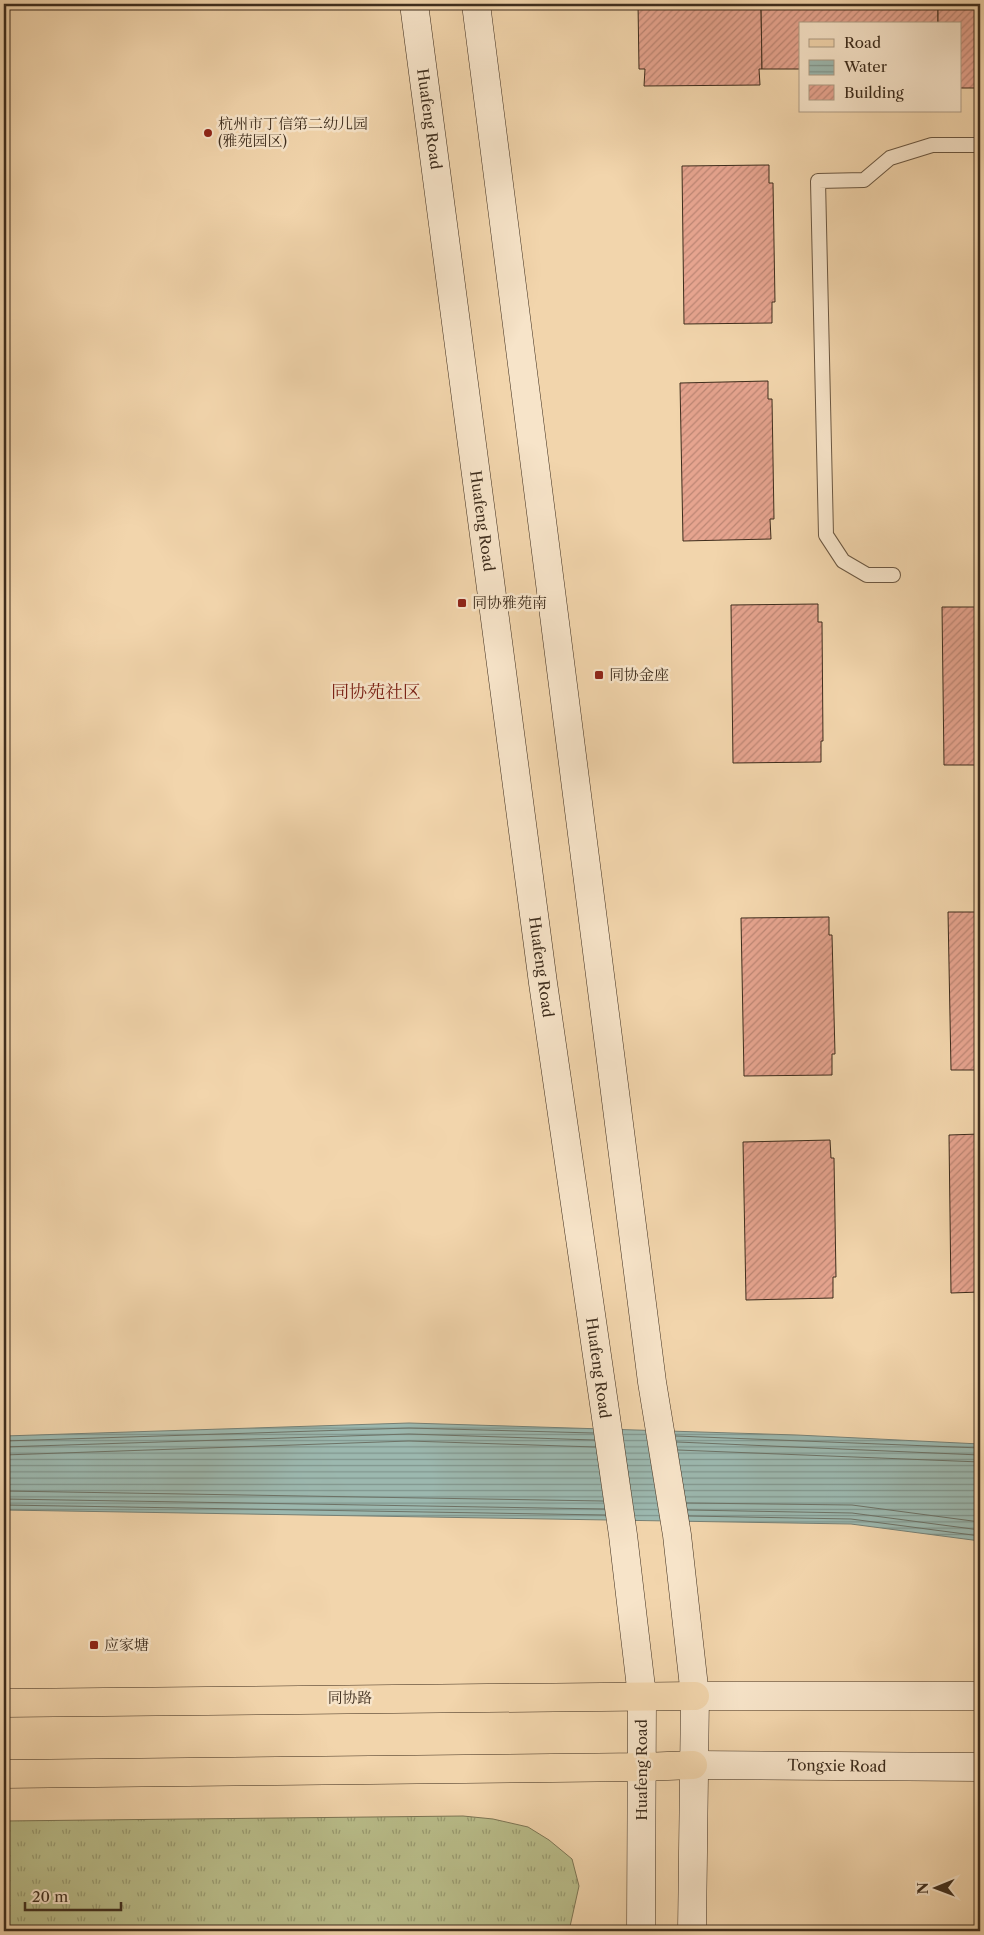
<svg xmlns="http://www.w3.org/2000/svg" width="984" height="1935" viewBox="0 0 984 1935" font-family="'Libre Caslon Text','Noto Serif SC',serif">
  <style>
    .grass { fill: url(#grass-tufts); stroke: #7c7554 }
    .water { fill: url(#water-rules); stroke: #768075 }
    .lines { fill: none; stroke-linecap: round; stroke-linejoin: round }
    .shore { stroke: #6d7266; stroke-width: 1 }
    .building { fill: url(#building-hatch); stroke: #3e2d1d }
    .service-casing { stroke: #6b5741; stroke-width: 16 }
    .secondary-casing { stroke: #3e2d1d; stroke-width: 29 }
    .primary-casing { stroke: #3e2d1d; stroke-width: 29 }
    .service { stroke: #f7e4c9; stroke-width: 14 }
    .secondary { stroke: #f7e4c9; stroke-width: 28 }
    .primary { stroke: #f2d5ac; stroke-width: 28 }
    .poi-dot { fill: #8f2418; stroke: #f7e4c9; stroke-width: 2 }
    .labels { text-anchor: middle; stroke-width: 5; stroke-linejoin: round; paint-order: stroke }
    .street-label { font-size: 15px; fill: #3e2d1d; stroke: #f7e4c9 }
    .poi-label { font-size: 15px; fill: #3e2d1d; stroke: #f7e4c9; text-anchor: start }
    .quarter-label { font-size: 18px; fill: #7a1f14; stroke: #f7e4c9 }
  </style>
  <defs>
    <pattern id="grass-tufts" width="24" height="20" patternUnits="userSpaceOnUse" patternTransform="scale(1.25)"><rect width="24" height="20" fill="#b9bd8a"/><path d="M3 7l-1-3M5 7V3M7 7l1-3M15 17l-1-3M17 17v-4M19 17l1-3" fill="none" stroke="#989a70"/></pattern>
    <pattern id="water-rules" width="6" height="5" patternUnits="userSpaceOnUse" patternTransform="scale(1.25)"><rect width="6" height="5" fill="#9cb8af"/><path d="M0 2.5h6" fill="none" stroke="#81968e"/></pattern>
    <pattern id="building-hatch" width="6" height="6" patternUnits="userSpaceOnUse" patternTransform="scale(1.25)"><rect width="6" height="6" fill="#e6a48f"/><path d="M-1 1l2-2M0 6l6-6M5 7l2-2" fill="none" stroke="#bc8674"/></pattern>
  </defs>
  <rect width="100%" height="100%" fill="#f2d5ac"/>
  <filter id="stains"><feTurbulence type="fractalNoise" baseFrequency=".004" numOctaves="4"/><feColorMatrix values="0 0 0 0 .2 0 0 0 0 .09 0 0 0 0 .02 0 0 0 .5 -.17"/></filter>
  <radialGradient id="worn" r=".72"><stop offset=".6" stop-color="#630" stop-opacity="0"/><stop offset="1" stop-color="#630" stop-opacity=".3"/></radialGradient>
  <path class="grass" d="M463,1816L493,1819L528,1827L549,1840L572,1859L579,1886L569,1931H4V1821Z"/>
  <path class="water" d="M409,1423L797,1435L980,1444V1541L851,1524L4,1510V1436Z"/>
  <g class="lines">
    <g class="shore">
      <path d="M676,1436L980,1448"/>
      <path d="M4,1441L409,1428L593,1433"/>
      <path d="M677,1442L980,1455"/>
      <path d="M4,1447L409,1434L594,1440"/>
      <path d="M678,1450L980,1462"/>
      <path d="M4,1455L409,1441L595,1447"/>
      <path d="M4,1491L603,1501"/>
      <path d="M4,1499L604,1509"/>
      <path d="M687,1503L852,1505L980,1522"/>
      <path d="M4,1505L605,1515"/>
      <path d="M688,1510L852,1513L980,1530"/>
      <path d="M689,1516L851,1519L980,1536"/>
    </g>
  </g>
  <g class="building">
    <path d="M638,4H761L762,69H759L760,85L644,86L645,69H639Z"/>
    <path d="M761,4H938V24H800V69H762Z"/>
    <path d="M938,4H980V88H960V24H938Z"/>
    <path d="M769,165V183H773L775,302H772V323L684,324L682,166Z"/>
    <path d="M768,381V399H772L774,519H770L771,539L683,541L680,383Z"/>
    <path d="M818,604V622H822L823,741H821V762L733,763L731,605Z"/>
    <path d="M942,607H980V765H944Z"/>
    <path d="M948,912H980V1070H951Z"/>
    <path d="M829,917V935H832L835,1054H832V1075L744,1076L741,918Z"/>
    <path d="M980,1134V1292L951,1293L949,1135Z"/>
    <path d="M830,1140L831,1158H834L836,1277H833V1298L746,1300L743,1142Z"/>
  </g>
  <g class="lines">
    <g class="service-casing">
      <path id="service" d="M893,575H867L843,561L826,535L818,181L864,180L890,158L932,145H980"/>
    </g>
    <g class="secondary-casing">
      <g id="secondary">
        <path d="M414,4L543,983L623,1535L642,1696L641,1931"/>
        <path d="M476,4L652,1382L677,1535L695,1696L692,1931"/>
        <path d="M695,1696H980"/>
        <path d="M693,1765L980,1767"/>
      </g>
    </g>
    <g class="primary-casing">
      <g id="primary">
        <path d="M4,1703L695,1696"/>
        <path d="M4,1774L642,1767L693,1765"/>
      </g>
    </g>
    <use href="#service" class="service"/>
    <use href="#secondary" class="secondary"/>
    <use href="#primary" class="primary"/>
  </g>
  <g class="poi-dot">
    <circle cx="208" cy="133" r="5"/>
    <rect x="457" y="598" width="10" height="10" rx="2.5"/>
    <rect x="594" y="670" width="10" height="10" rx="2.5"/>
    <rect x="89" y="1640" width="10" height="10" rx="2.5"/>
  </g>
  <g class="labels">
    <g class="street-label">
      <text transform="translate(429 119) rotate(82)" y="5">Huafeng Road</text>
      <text transform="translate(482 521) rotate(82)" y="5">Huafeng Road</text>
      <text transform="translate(541 967) rotate(82)" y="5">Huafeng Road</text>
      <text transform="translate(598 1368) rotate(82)" y="5">Huafeng Road</text>
      <text x="350" y="1703">同协路</text>
      <text transform="translate(837 1766) rotate(1)" y="5">Tongxie Road</text>
      <text transform="translate(642 1770) rotate(-90)" y="5">Huafeng Road</text>
    </g>
    <g class="poi-label">
      <text x="218" y="129">杭州市丁信第二幼儿园<tspan x="218" dy="17">(雅苑园区)</tspan></text>
      <text x="472" y="608">同协雅苑南</text>
      <text x="609" y="680">同协金座</text>
      <text x="104" y="1650">应家塘</text>
    </g>
    <g class="quarter-label">
      <text x="376" y="698">同协苑社区</text>
    </g>
  </g>
  <rect width="984" height="1935" fill="none" stroke="#f2d5ac" stroke-width="20"/>
  <rect x="5" y="5" width="974" height="1925" fill="none" stroke="#3e2d1d" stroke-width="2.5"/>
  <rect x="10" y="10" width="964" height="1915" fill="none" stroke="#3e2d1d"/>
  <rect x="799" y="22" width="162" height="90" fill="#f7e4c9" stroke="#ad9b84"/>
  <rect x="809" y="39" width="25" height="8" fill="#f2d5ac" stroke="#ad9b84"/>
  <text x="844" y="48" font-size="15" fill="#3e2d1d">Road</text>
  <rect x="809" y="60" width="25" height="15" fill="url(#water-rules)" stroke="#ad9b84"/>
  <text x="844" y="72" font-size="15" fill="#3e2d1d">Water</text>
  <rect x="809" y="85" width="25" height="15" fill="url(#building-hatch)" stroke="#ad9b84"/>
  <text x="844" y="98" font-size="15" fill="#3e2d1d">Building</text>
  <g transform="translate(936 1888) rotate(269)" stroke="#f7e4c9" stroke-width="4" paint-order="stroke">
  <path d="M0-4L9 19L0 12L-9 19Z" fill="#3e2d1d"/>
  <text y="-8" font-size="14" font-weight="bold" text-anchor="middle" fill="#3e2d1d">N</text>
  </g>
  <path d="M25 1902v8h96v-8" fill="none" stroke="#3e2d1d" stroke-width="2.5"/>
  <text x="32" y="1902" font-size="15" fill="#3e2d1d" stroke="#f7e4c9" stroke-width="4" paint-order="stroke">20 m</text>
  <rect width="100%" height="100%" filter="url(#stains)"/>
  <rect width="100%" height="100%" fill="url(#worn)"/>
</svg>
